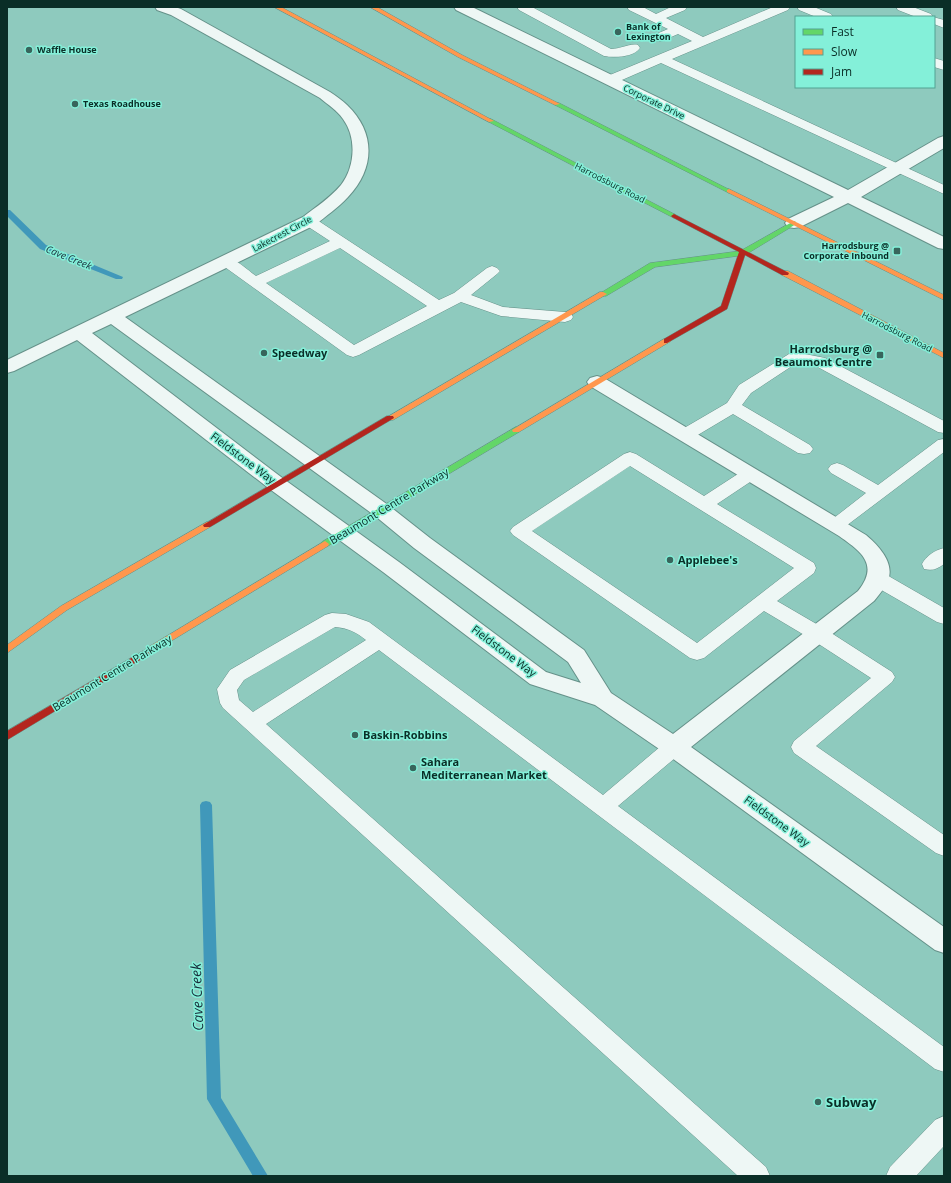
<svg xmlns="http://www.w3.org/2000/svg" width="951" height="1183" viewBox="0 0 951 1183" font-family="'Open Sans',sans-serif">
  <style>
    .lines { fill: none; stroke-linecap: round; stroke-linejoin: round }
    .stream { fill: #4098ba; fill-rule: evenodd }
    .lane-casing { stroke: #659189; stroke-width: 1 }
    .street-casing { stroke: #659189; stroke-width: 2 }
    .fast-casing { stroke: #659189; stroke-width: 1 }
    .slow-casing { stroke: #659189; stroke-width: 1 }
    .jam-casing { stroke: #659189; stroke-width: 1 }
    .lane { fill: #eef7f5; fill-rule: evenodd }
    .street { fill: #eef7f5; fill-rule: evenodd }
    .fast { fill: #63d668; fill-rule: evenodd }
    .slow { fill: #ff974d; fill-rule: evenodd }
    .jam { fill: #b3261e; fill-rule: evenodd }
    .poi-dot { fill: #38655c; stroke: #84f0d9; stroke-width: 1.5 }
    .labels { text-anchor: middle; stroke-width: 3; stroke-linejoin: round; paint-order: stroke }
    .far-poi-label { font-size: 9px; font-weight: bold; fill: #0a2e27; stroke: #84f0d9; text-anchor: start }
    .far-street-label { font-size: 9px; fill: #0a2e27; stroke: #84f0d9 }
    .far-water-label { font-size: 10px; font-style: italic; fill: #182d3a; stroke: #84f0d9 }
    .poi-label { font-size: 11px; font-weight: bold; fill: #0a2e27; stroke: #84f0d9; text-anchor: start }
    .street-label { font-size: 11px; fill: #0a2e27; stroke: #84f0d9 }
    .near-poi-label { font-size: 13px; font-weight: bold; fill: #0a2e27; stroke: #84f0d9; text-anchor: start }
    .near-water-label { font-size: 14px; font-style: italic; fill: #182d3a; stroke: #84f0d9 }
  </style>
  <rect width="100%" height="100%" fill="#8ecabe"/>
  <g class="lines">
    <g class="stream">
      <path d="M7,210H10L46,245L123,277L122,279H116L40,249L7,216Z"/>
      <path d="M206,801L210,802L212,805L221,1098L268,1176H253L207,1099L200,805L202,802Z"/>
    </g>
    <g class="lane-casing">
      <g id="lane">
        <path d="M517,7H532L611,49C621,49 630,43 638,45L640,48C634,57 615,58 604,56L519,10Z"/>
        <path d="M627,7H643L656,14L671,7H687L685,10L666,18L703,37L773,7H790L788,10L672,59L944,185V194L661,63L615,83H605L603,80L605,77L692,41L678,34L662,41H654L652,38L654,35L668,29L629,10Z"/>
        <path d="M797,7H814L831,14L833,17H816L799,10Z"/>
        <path d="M896,7H913L931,14L933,17L944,20V28L934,24V17H916L898,10Z"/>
        <path d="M934,58L944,61V70L934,67Z"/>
        <path d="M309,217L314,218L439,300L454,293L487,268L492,266L497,268L500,271L497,274L471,295L503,307L565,312L571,314L573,317L571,320L565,322L501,316L461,302L359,355L353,357L347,355L222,265L219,262L222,259C234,256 246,269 256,276L330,241L304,224L302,221L304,218ZM340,248L427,306L354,345L266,283Z"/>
        <path d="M795,352L825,358L944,421V433L938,432L814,365L798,362L751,393L742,405L810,445L813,449L810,453L804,454L798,453L733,414L691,439L685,440L679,439L676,435L679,431L727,403L739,385L789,354Z"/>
        <path d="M944,439V452L842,529L836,531L830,529L827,525L830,521L866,493L831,473L828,469L831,465L837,463L843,465L878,485L938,440Z"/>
        <path d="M630,452L636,454L704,496L744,470L750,468L756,470L759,474L756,478L717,504L814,563L816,568L814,573L777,601L825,629L892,672L895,677L892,682L816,746L944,835V856L936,853L794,753L791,747L794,741L871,678L811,639L764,611L704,658L697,660L690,658L513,535L510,531L513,527L624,454ZM630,466L794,568L697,643L532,531Z"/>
        <path d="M944,548V564C937,569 933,571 924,569L922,564C926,556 935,550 944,548Z"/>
        <path d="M878,573L885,574L944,608V624L937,622L871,584L869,579L871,574Z"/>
        <path d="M332,613L346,614L369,622L603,795L667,741L674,739L681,741L684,747L681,753L618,806L944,1047V1072L935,1069L379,650L266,724L766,1167L770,1176H738L223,708L220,703L217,689L230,670L325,615ZM335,627C348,628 356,632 366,640L253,712L239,700L237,690L244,680Z"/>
        <path d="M944,1116V1146L916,1176H886L890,1167L935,1120Z"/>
      </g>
    </g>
    <g class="street-casing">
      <g id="street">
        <path d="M155,7H175L181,9L330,92C336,96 342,100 347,105C376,133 375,168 348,197C338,208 326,216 315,225L125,317L388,505L430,538L584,650L611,693L673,734L858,591C880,564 860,551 839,536L590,386L587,382L590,378L597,376L604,378L866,535C878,545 895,563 888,580C885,588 879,595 874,601L691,747L944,927V953L935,950L665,753L595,705L530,684L383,572L271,490L77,340L14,371L7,373V360L303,217C316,207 330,198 341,185C355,167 357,138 343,119C337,110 328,105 320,98L171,15L157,10ZM111,324L374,515L414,548L568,662L581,683L546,672L399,562L285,480L92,333Z"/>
        <path d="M454,7H472L848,190L938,138L944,136V148L861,197L944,237V249L938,248L848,203L800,227L794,228L788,227L785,223L788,219L834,197L456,10Z"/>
      </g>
    </g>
    <g class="fast-casing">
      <g id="fast">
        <path d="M555,103H559L732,191L729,193L727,192L555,105Z"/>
        <path d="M491,119L676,215L677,216L674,218L672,217L489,122L488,121Z"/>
        <path d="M794,221L796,222V224L745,255L655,267L606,296H603L599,294L650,263L740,251Z"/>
        <path d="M516,427L519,428L520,430L519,432L328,546H322L321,544L322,542Z"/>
      </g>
    </g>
    <g class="slow-casing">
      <g id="slow">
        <path d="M274,7H281L494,121L489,122Z"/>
        <path d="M370,7H377L462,55L560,104L555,105L458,57Z"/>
        <path d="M729,189L944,295V300L727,192V190Z"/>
        <path d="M782,271H788L944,353V358L782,275Z"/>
        <path d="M600,292H603L607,294L393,420H387L386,418Z"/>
        <path d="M664,339H670L671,341L519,432H513L512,430Z"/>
        <path d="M207,522L210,523L211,525L210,527L67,610L7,653V645L61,606Z"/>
        <path d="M325,541L329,544L328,546L153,652H147L145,650L147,648Z"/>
      </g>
    </g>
    <g class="jam-casing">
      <g id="jam">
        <path d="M674,214L789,273L788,275H782L745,255L727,309L667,343H664V339L721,306L739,252L672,217L671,216Z"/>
        <path d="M387,416H393L394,418L210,527H204L203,525Z"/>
        <path d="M150,647L153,648L155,650L153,652L7,740V731Z"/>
      </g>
    </g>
    <use href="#lane" class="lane"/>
    <use href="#street" class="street"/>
    <use href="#fast" class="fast"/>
    <use href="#slow" class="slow"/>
    <use href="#jam" class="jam"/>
  </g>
  <g class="poi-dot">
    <circle cx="618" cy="32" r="4"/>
    <circle cx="29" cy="50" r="4"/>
    <circle cx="75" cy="104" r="4"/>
    <rect x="893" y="247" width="8" height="8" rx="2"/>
    <circle cx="264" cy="353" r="4"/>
    <rect x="876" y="351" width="8" height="8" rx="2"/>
    <circle cx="670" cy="560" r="4"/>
    <circle cx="355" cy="735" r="4"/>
    <circle cx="413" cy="768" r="4"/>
    <circle cx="818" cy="1102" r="4"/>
  </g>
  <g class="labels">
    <g class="far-poi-label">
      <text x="626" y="30">Bank of<tspan x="626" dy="10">Lexington</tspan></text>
      <text x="37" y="53">Waffle House</text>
      <text x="83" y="107">Texas Roadhouse</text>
      <text x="889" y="249" text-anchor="end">Harrodsburg @<tspan x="889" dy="10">Corporate Inbound</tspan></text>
    </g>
    <g class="far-street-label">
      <text transform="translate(654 102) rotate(26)" y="3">Corporate Drive</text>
      <text transform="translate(610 183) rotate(27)" y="3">Harrodsburg Road</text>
      <text transform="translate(282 234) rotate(-28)" y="3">Lakecrest Circle</text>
      <text transform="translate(897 332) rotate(27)" y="3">Harrodsburg Road</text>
    </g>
    <g class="far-water-label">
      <text transform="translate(69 257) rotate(22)" y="4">Cave Creek</text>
    </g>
    <g class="poi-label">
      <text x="872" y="353" text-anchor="end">Harrodsburg @<tspan x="872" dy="13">Beaumont Centre</tspan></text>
      <text x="272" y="357">Speedway</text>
      <text x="678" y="564">Applebee's</text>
      <text x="363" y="739">Baskin-Robbins</text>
      <text x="421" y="766">Sahara<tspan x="421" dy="13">Mediterranean Market</tspan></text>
    </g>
    <g class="street-label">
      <text transform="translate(243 458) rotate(37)" y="4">Fieldstone Way</text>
      <text transform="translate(389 506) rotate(-31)" y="4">Beaumont Centre Parkway</text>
      <text transform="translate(504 651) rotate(37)" y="4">Fieldstone Way</text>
      <text transform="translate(112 673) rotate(-31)" y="4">Beaumont Centre Parkway</text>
      <text transform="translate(777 821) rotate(36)" y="4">Fieldstone Way</text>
    </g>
    <g class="near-poi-label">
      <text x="826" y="1107">Subway</text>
    </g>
    <g class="near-water-label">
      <text transform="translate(197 997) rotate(-92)" y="5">Cave Creek</text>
    </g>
  </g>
  <rect width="951" height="1183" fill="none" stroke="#0a2e27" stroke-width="16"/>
  <rect x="795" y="16" width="140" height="72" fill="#84f0d9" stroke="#53a292"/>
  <rect x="803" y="29" width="20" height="6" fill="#63d668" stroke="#53a292"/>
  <text x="831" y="36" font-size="12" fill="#0a2e27">Fast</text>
  <rect x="803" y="49" width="20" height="6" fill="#ff974d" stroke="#53a292"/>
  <text x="831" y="56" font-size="12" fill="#0a2e27">Slow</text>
  <rect x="803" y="69" width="20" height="6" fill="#b3261e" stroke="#53a292"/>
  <text x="831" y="76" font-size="12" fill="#0a2e27">Jam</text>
</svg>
